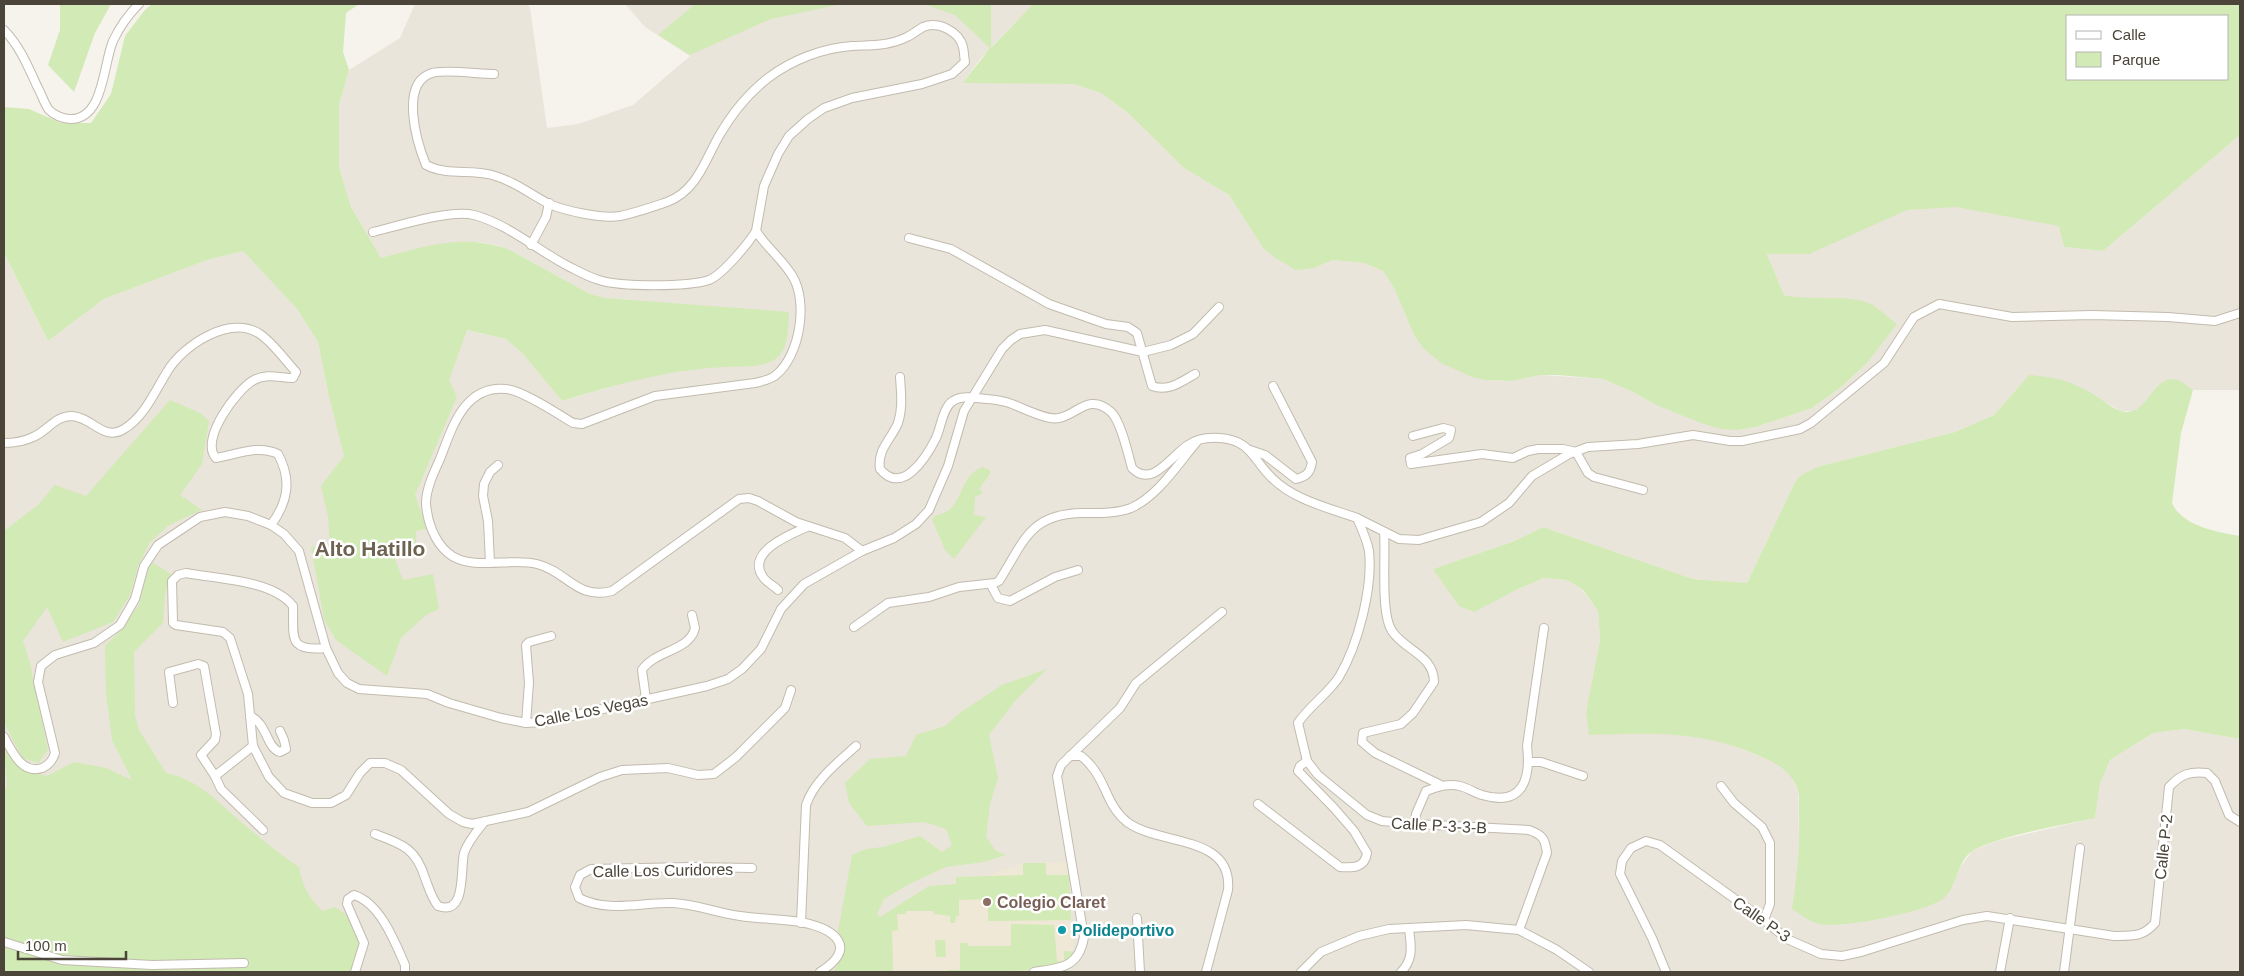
<svg xmlns="http://www.w3.org/2000/svg" width="2244" height="976" viewBox="0 0 2244 976" font-family="Helvetica,sans-serif">
  <style>
    .residential { fill: #eae5da }
    .education { fill: #efe8d6 }
    .green { fill: #d2eab5; fill-rule: evenodd }
    .lines { fill: none; stroke-linecap: round; stroke-linejoin: round }
    .minor-casing { stroke: #c2bbae; stroke-width: 10 }
    .minor { stroke: #fff; stroke-width: 8 }
    .education-dot { fill: #8d6e63; stroke: #fff; stroke-width: 2 }
    .culture-dot { fill: #0f9aa8; stroke: #fff; stroke-width: 2 }
    .labels { text-anchor: middle; stroke-width: 5; stroke-linejoin: round; paint-order: stroke }
    .street-label { font-size: 16px; fill: #4b4439; stroke: #fff }
    .education-label { font-size: 16px; font-weight: bold; fill: #785e54; stroke: #fff; text-anchor: start }
    .culture-label { font-size: 16px; font-weight: bold; fill: #0d838f; stroke: #fff; text-anchor: start }
    .district-label { font-size: 21px; font-weight: bold; fill: #6e6250; stroke: #fff }
  </style>
  <rect width="100%" height="100%" fill="#f6f3ec"/>
  <path class="residential" d="M415,4H527L530,8L547,128L578,124L633,105L690,56L645,27L625,4H1033L980,59L964,82L1074,84L1101,93L1128,113L1184,168L1229,195L1263,248L1314,268L1333,260L1364,263L1383,271L1394,288L1414,335L1485,380L1512,381L1541,375L1603,379L1635,393L1654,404L1739,430L1756,427L1812,408L1840,388L1867,363L1885,339L1869,303L1851,300L1796,298L1784,295L1767,254L1823,127L2056,207L2064,247L2103,251L2240,135V390H2193L2177,380L2158,385L2143,406L2134,411H2121L2106,403L2029,375L1994,415L1955,432L1817,467L1794,484L1747,583L1693,579L1543,527L1512,542L1433,569L1516,590L1544,578L1567,580L1582,590L1598,611L1600,640L1586,712L1659,733L1695,736L1728,744L1777,763L1791,775L1798,792L1799,840L1797,873L1818,924L1860,922L1952,888L1960,868L1972,851L1997,841L2095,818L2100,784L2110,760L2153,733L2184,729L2240,739V972H4V253L48,341L104,299L207,260L243,251L297,309L318,342L328,392L457,328L506,339L523,354L562,401L656,374L695,368L759,364L772,361L694,306L605,298L590,294L510,250L496,245L481,242L381,258L351,207L339,167V105L349,70L400,38Z"/>
  <path class="education" d="M1067,862L1069,875L1070,934L1074,935L1073,951L1077,952L1067,965L1006,972H893L892,931L879,918L929,886L956,884V877L988,876L1023,863Z"/>
  <g class="green">
    <path d="M60,4H111L95,33L74,92L48,65L60,30Z"/>
    <path d="M152,4H359L346,13L343,52L349,70L339,105V167L351,207L381,258C426,246 465,233 510,250L590,294L605,298L789,312C788,325 789,345 779,356C766,369 739,366 723,367C667,370 615,385 562,401L523,354L506,339L467,330L449,380L457,397L415,495L427,529L416,531V550L394,557L403,580L433,574L439,609L426,615L401,638L387,676L336,640L324,619L311,547L330,544L328,517L321,486L344,456L328,392L318,342L297,309L243,251L207,260L104,299L48,341L4,253V107L29,109L61,123H91L111,94L125,36L144,11Z"/>
    <path d="M695,4H842L771,19L690,55L658,35Z"/>
    <path d="M924,4H991V48L1033,4H2240V135L2103,251L2064,247L2059,226L1956,207L1907,210L1809,254H1767L1784,295C1810,301 1844,294 1869,303C1878,307 1888,318 1897,324L1867,363L1840,388L1812,408L1756,427L1739,430L1721,429L1701,423L1654,404L1635,393L1603,379L1558,375H1541L1512,381L1485,380L1472,377L1441,363L1423,348L1414,335L1394,288L1383,271L1364,263L1333,260L1314,268L1296,270L1277,259L1263,248L1229,195L1184,168L1128,113L1101,93L1074,84L963,83L990,48L955,15ZM2068,16H2228V79H2068Z"/>
    <path d="M2029,375C2051,376 2072,381 2091,393C2100,398 2111,408 2121,411C2149,419 2151,373 2177,380C2182,381 2188,387 2193,390L2181,433L2172,503C2182,526 2217,532 2240,536V739L2184,729L2153,733L2110,760L2100,784L2095,818C2060,826 2005,834 1974,850C1957,859 1958,886 1944,898C1928,912 1840,929 1819,924C1810,922 1800,914 1792,909C1797,877 1800,846 1799,814C1798,807 1800,798 1798,791C1792,770 1776,763 1757,755C1699,730 1650,733 1589,735L1586,712L1600,640L1598,611L1583,590L1567,580L1544,578L1516,590L1474,612L1459,606L1433,569L1512,542L1543,527L1693,579L1747,583L1794,484L1800,476L1817,467L1955,432L1994,415Z"/>
    <path d="M170,400L200,413L209,421L202,464L180,495L202,510L169,525L150,542L138,566L130,595L113,622L63,642L47,607L23,641L30,663L48,750L38,763L22,758L4,722V531L38,505L55,485L86,496Z"/>
    <path d="M983,467L990,470V474L979,489L983,493L975,497L974,515L986,517L954,559L945,550L932,519L936,515C964,513 957,475 983,467Z"/>
    <path d="M150,561L171,574L165,594L163,623L134,652L135,715L139,730L166,773C197,779 217,801 240,821C259,837 278,853 299,867C302,886 309,897 322,911L335,907C363,923 361,944 354,972H4V790L7,787C7,773 4,762 4,747L20,769L47,776L74,762L106,768L132,780L112,740L106,693L105,646L120,631L139,605Z"/>
    <path d="M1047,669L1015,701L989,735L998,778L990,804L986,837L996,851L1006,855L984,862L946,867L911,883L884,899L877,914L880,917L929,886L956,884V877L1023,875V863H1046V875H1069L1071,920L988,921V899L959,900V916H956L955,923H950V916L934,914L933,911H906V914H897L898,930L892,931L893,972H833L841,959L844,944L838,931L852,855L866,849L883,847L920,836L942,852L952,845L946,829L924,822L867,826L849,803L845,783L870,759L906,756L916,735L945,726L961,712L1002,685Z"/>
    <path d="M1011,924L1054,925L1057,961H1064V951L1077,952L1067,965C1028,972 988,972 948,972V970H960V943H968V946H1011Z"/>
    <path d="M935,940H945L946,957H936Z"/>
  </g>
  <g class="lines">
    <g class="minor-casing">
      <g id="minor">
        <path d="M4,30C19,45 28,66 37,86C41,93 44,103 49,110C54,115 63,119 70,119C104,120 103,64 113,41C120,26 128,15 139,4"/>
        <path d="M494,74C479,74 445,69 432,73C399,83 417,143 426,165C447,176 470,169 492,175C514,181 530,194 549,204C566,211 602,219 620,216C635,213 652,207 667,202C697,191 705,160 719,136C731,115 749,93 768,78C792,60 822,48 852,46C872,45 889,46 907,37C913,34 918,30 923,27C938,21 959,31 963,47C964,51 964,57 965,62L952,74L922,84L852,98L824,108L808,119L789,136L778,154L764,186L756,231C767,248 783,260 793,277C808,303 800,355 776,375C770,380 762,381 755,383L655,396L582,424L573,423C558,414 522,390 506,389C464,385 452,428 440,459C434,472 426,489 426,503C427,521 434,541 448,553C470,572 512,557 537,564C568,572 576,600 612,591L739,499L749,498L758,501L796,522L845,538L862,551"/>
        <path d="M373,232C398,226 450,209 474,215C508,224 537,250 568,266C578,271 588,277 599,280C620,287 688,287 709,280C722,275 748,244 756,231"/>
        <path d="M909,238L951,249L1049,304L1106,324L1128,327L1137,333L1152,386C1168,392 1181,382 1195,374"/>
        <path d="M531,245L546,217L549,203"/>
        <path d="M900,377C901,393 903,408 898,423C891,440 877,449 880,469C902,496 926,458 936,438C941,427 943,407 953,401C959,397 969,397 976,398C985,399 996,399 1006,402C1020,406 1046,421 1059,418C1077,415 1089,392 1111,412C1121,421 1128,454 1132,468C1152,489 1172,455 1188,445C1198,438 1209,437 1220,438C1251,440 1253,460 1272,478C1294,500 1329,508 1357,518C1362,529 1367,540 1369,551C1373,588 1358,645 1339,677C1328,694 1309,706 1298,723L1307,761L1318,775L1367,815L1382,821L1415,824L1529,830C1543,835 1545,839 1547,853L1519,930"/>
        <path d="M1413,436L1443,428L1451,430L1449,438L1422,454L1410,458L1411,464L1482,454L1513,458L1528,451L1538,449H1563L1576,452L1588,473L1594,477L1643,490"/>
        <path d="M4,443C13,443 25,441 33,437C48,431 54,416 72,416C92,417 104,442 124,429C145,416 155,391 167,372C182,346 230,314 260,334C273,343 285,360 296,372L293,378C280,378 267,373 254,380C237,389 199,440 216,458C236,455 258,444 278,454C292,480 288,502 271,525"/>
        <path d="M1250,450L1265,455L1296,479C1307,476 1310,473 1312,462L1273,386"/>
        <path d="M1357,518L1399,539L1419,540L1481,522L1509,503L1532,476L1569,454L1588,447L1638,444L1693,435L1730,441H1742L1800,429L1811,423L1884,363L1914,317L1939,304L2012,317L2092,315L2168,317L2215,321L2240,313"/>
        <path d="M1384,532C1386,555 1380,613 1392,631C1404,650 1434,655 1434,682L1413,713L1401,724L1363,733L1362,742L1375,753L1441,785"/>
        <path d="M490,563L488,521L483,496L484,484L490,472L498,465"/>
        <path d="M991,585L998,598L1010,601L1055,577L1078,570"/>
        <path d="M778,590C774,586 766,582 763,577C745,552 791,534 807,527"/>
        <path d="M854,627L888,603L929,597L959,587L995,583L999,581C1024,542 1029,514 1082,513C1098,513 1115,514 1131,508C1158,496 1177,465 1196,443"/>
        <path d="M326,648C287,652 294,637 293,606C273,580 218,579 186,573L178,575L172,581L173,623L176,625L223,632L230,638L248,694L253,746L269,777L284,793L312,803H331L346,795L360,773L370,763H385L401,770L449,814L463,822L472,824L528,812L600,777L622,770L668,768L698,775L714,774L736,757L785,708L791,690"/>
        <path d="M646,699L642,670C655,650 690,651 695,628L692,615"/>
        <path d="M173,703L169,672L198,664L204,666L216,734L215,740L201,755L215,776"/>
        <path d="M250,716C267,723 267,749 280,752L286,749L284,740L280,731"/>
        <path d="M526,723L529,683L526,645L529,642L551,636"/>
        <path d="M4,737C12,751 22,775 42,768C49,765 53,760 55,753L38,682L41,666L55,655L94,643L120,625L135,599L144,566L158,545L200,517L225,512L248,516L271,525L284,534L299,551L326,648L338,673L347,683L359,689L427,694L449,703L501,718L526,723L544,722L707,686L728,679L742,669L761,649L781,609L804,584L862,551L894,538L916,524L929,510L948,466L964,411L1002,349L1011,340L1020,334L1045,330L1143,352L1171,345L1193,334L1219,307"/>
        <path d="M253,746L215,776L221,789L263,830"/>
        <path d="M1070,756H1081C1085,759 1089,763 1092,767C1106,783 1107,806 1127,822C1159,846 1233,834 1228,890L1206,972"/>
        <path d="M1529,762H1541L1583,776"/>
        <path d="M1721,786L1734,803L1762,827L1770,843V904L1764,920"/>
        <path d="M1258,804L1340,867C1353,868 1365,868 1367,853L1354,831L1334,808L1298,771L1300,766L1307,761"/>
        <path d="M1415,824L1416,814L1426,791C1437,787 1448,783 1460,786C1468,788 1475,793 1482,795C1523,807 1531,779 1527,746L1544,628"/>
        <path d="M375,834C402,844 416,848 425,878C429,888 431,897 438,906C467,916 460,870 464,853C468,841 477,831 485,821"/>
        <path d="M752,868L691,867L591,869L580,875L575,887L579,898C608,913 642,902 673,903C696,904 717,913 740,916C760,919 781,919 801,922C835,929 859,947 820,972"/>
        <path d="M1137,918L1140,972"/>
        <path d="M801,923L806,805C814,781 838,762 856,746"/>
        <path d="M4,942L62,960L152,965L244,963"/>
        <path d="M355,972L364,943L347,904L348,899L354,895C380,903 395,942 405,965V972"/>
        <path d="M1034,972C1060,968 1079,968 1084,937L1057,776L1061,765L1120,708L1136,683L1222,612"/>
        <path d="M1301,972L1321,952L1359,936L1389,929L1466,925L1519,930L1557,950L1589,972"/>
        <path d="M1401,972C1414,959 1411,946 1409,929"/>
        <path d="M1666,972L1652,938L1620,874L1622,861L1631,848L1646,841L1660,845L1764,920L1787,939L1821,954L1842,956L1861,952L1963,920L1987,916L2114,936C2133,936 2143,937 2155,923L2169,787C2181,774 2190,771 2207,773L2215,781L2229,815L2240,822"/>
        <path d="M2000,972L2010,918"/>
        <path d="M2064,972L2080,848"/>
      </g>
    </g>
    <use href="#minor" class="minor"/>
  </g>
  <circle class="education-dot" cx="987" cy="902" r="5"/>
  <circle class="culture-dot" cx="1062" cy="930" r="5"/>
  <g class="labels">
    <g class="street-label">
      <text transform="translate(591 710) rotate(-11)" y="6">Calle Los Vegas</text>
      <text transform="translate(1439 825) rotate(3)" y="6">Calle P-3-3-B</text>
      <text transform="translate(2163 847) rotate(-84)" y="6">Calle P-2</text>
      <text transform="translate(663 870) rotate(-1)" y="6">Calle Los Curidores</text>
      <text transform="translate(1762 919) rotate(35)" y="6">Calle P-3</text>
    </g>
    <g class="education-label">
      <text x="997" y="908">Colegio Claret</text>
    </g>
    <g class="culture-label">
      <text x="1072" y="936">Polideportivo</text>
    </g>
    <g class="district-label">
      <text x="370" y="556">Alto Hatillo</text>
    </g>
  </g>
  <rect width="2244" height="976" fill="none" stroke="#4b4439" stroke-width="10"/>
  <rect x="2066" y="15" width="162" height="65" fill="#ffffff" stroke="#b7b4b0"/>
  <rect x="2076" y="31" width="25" height="8" fill="#ffffff" stroke="#b7b4b0"/>
  <text x="2112" y="40" font-size="15" fill="#4b4439">Calle</text>
  <rect x="2076" y="52" width="25" height="15" fill="#d2eab5" stroke="#b7b4b0"/>
  <text x="2112" y="65" font-size="15" fill="#4b4439">Parque</text>
  <path d="M18 951v8h108v-8" fill="none" stroke="#4b4439" stroke-width="2.5"/>
  <text x="25" y="951" font-size="15" fill="#4b4439" stroke="#ffffff" stroke-width="4" paint-order="stroke">100 m</text>
</svg>
